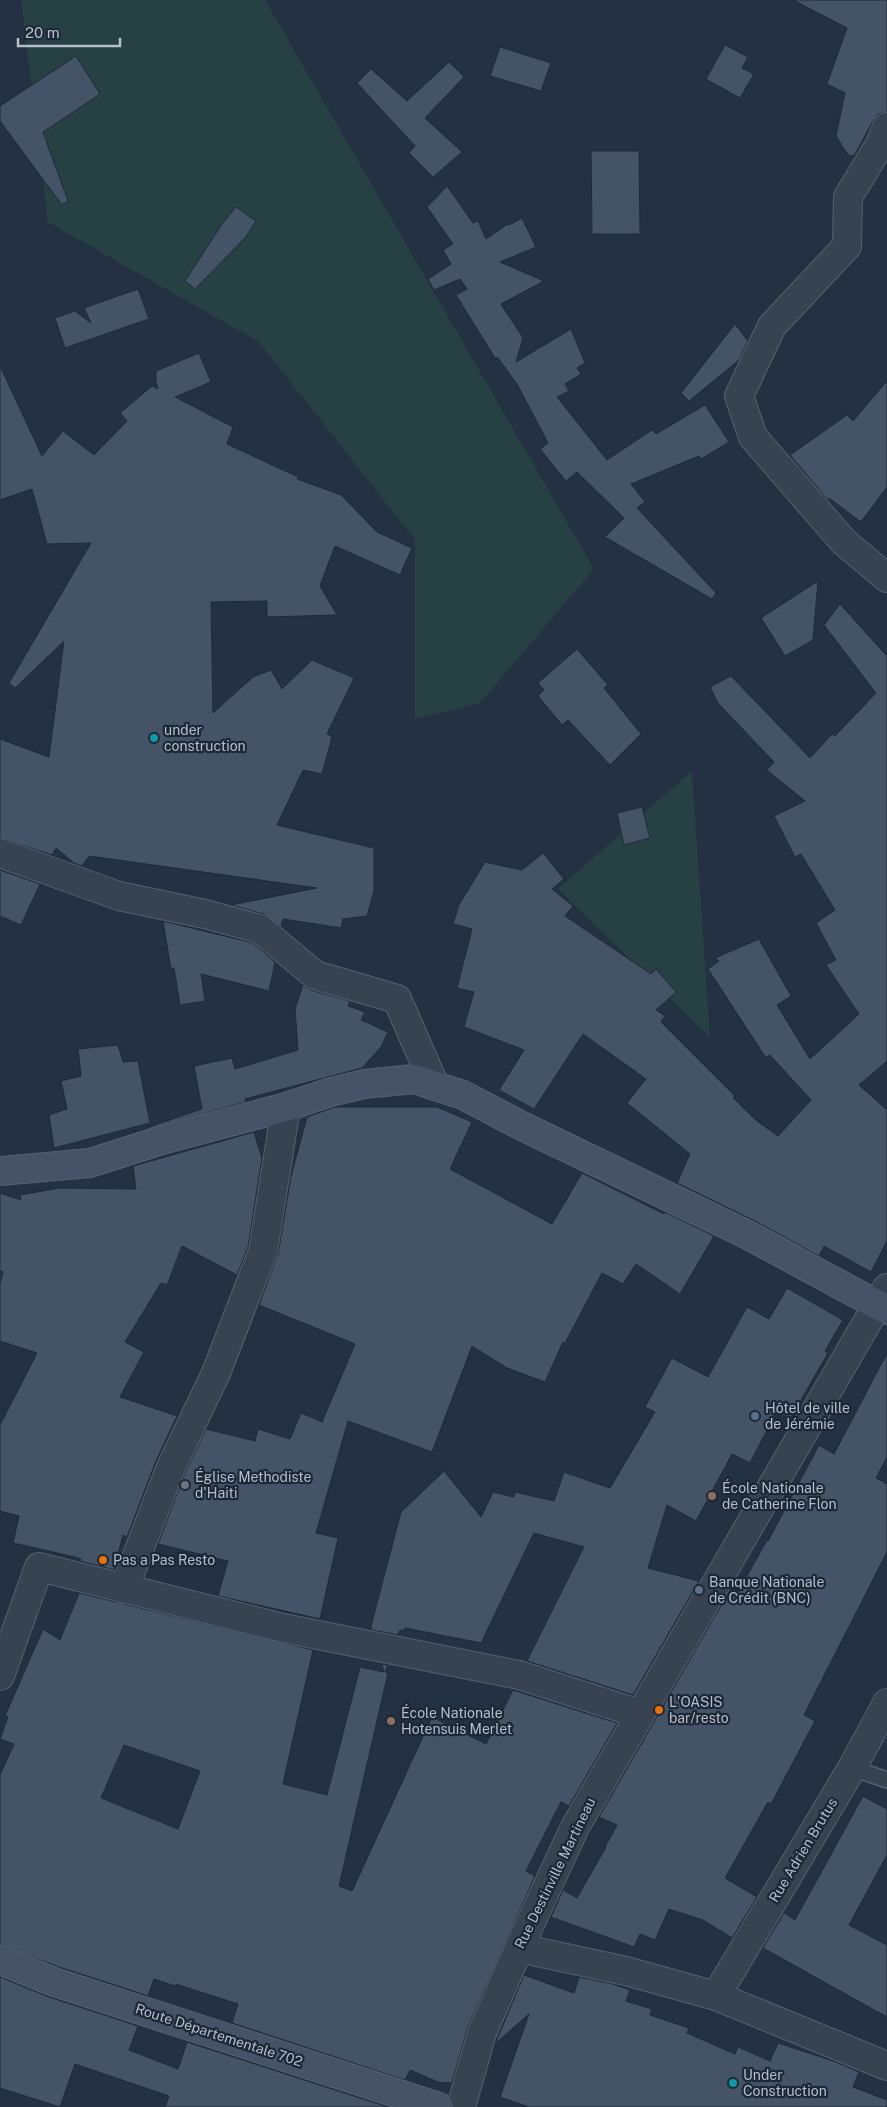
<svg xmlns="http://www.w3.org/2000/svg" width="887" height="2107" viewBox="0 0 887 2107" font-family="'Public Sans',sans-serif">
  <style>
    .green { fill: #264043 }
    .building { fill: #455366; stroke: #1f2a39; fill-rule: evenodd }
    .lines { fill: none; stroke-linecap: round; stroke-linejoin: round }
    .lane-casing { stroke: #56616f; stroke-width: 18 }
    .street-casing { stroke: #56616f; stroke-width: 30 }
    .secondary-casing { stroke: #56616f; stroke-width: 30 }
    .lane { stroke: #384351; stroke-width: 15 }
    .street { stroke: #384351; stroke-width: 28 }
    .secondary { stroke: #465265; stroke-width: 28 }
    .culture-dot { fill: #0f9aa8; stroke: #1d2837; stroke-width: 2 }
    .service-dot { fill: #5c6f8a; stroke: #1d2837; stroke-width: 2 }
    .worship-dot { fill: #6b7280; stroke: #1d2837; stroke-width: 2 }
    .education-dot { fill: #8d6e63; stroke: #1d2837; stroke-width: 2 }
    .food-dot { fill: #e8710a; stroke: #1d2837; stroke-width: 2 }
    .labels { text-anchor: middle; stroke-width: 4.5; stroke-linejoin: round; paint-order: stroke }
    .poi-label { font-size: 14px; fill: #b5becc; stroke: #1d2837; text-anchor: start }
    .street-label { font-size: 14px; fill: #b5becc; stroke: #1d2837 }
  </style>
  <rect width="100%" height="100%" fill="#243142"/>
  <g class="green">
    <path d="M21,0H265L594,569L480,703L415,719V540L259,342L48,222Z"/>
    <path d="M692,771L710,1037L558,889Z"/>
  </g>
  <g class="building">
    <path d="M793,0H887V112L878,114L873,121L854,156L848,155L836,136L845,93L827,84L847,28Z"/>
    <path d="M725,45L748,57L742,68L754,74L740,98L706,79Z"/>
    <path d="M500,47L551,63L541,91L490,76Z"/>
    <path d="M76,56L100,94L43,132L68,201L62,205L0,121V106Z"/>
    <path d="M449,62L464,77L425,118L462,152L433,177L409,153L415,146L357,83L371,69L407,101Z"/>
    <path d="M591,151H639L640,234H592Z"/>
    <path d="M447,186L473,223L478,221L486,239L508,224L509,225L522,218L536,247L500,262L544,281L501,304L523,338L516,362L571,329L585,363L577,368L581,374L565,384L569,391L557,397L607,460L652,430L656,434L705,405L729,442L701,459L699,456L631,484L645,502L637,508L716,593L712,599L605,537L624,518L577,472L566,481L540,449L548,443L517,384L498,358H495L456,295L467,289L460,279L434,290L428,279L451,264L443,250L453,244L427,207Z"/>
    <path d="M236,207L256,221L245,238L195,289L185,281L222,224Z"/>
    <path d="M138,289L149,319L65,348L55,318L75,311L91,323L84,308Z"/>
    <path d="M735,324L748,341L739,360L689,401L681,393Z"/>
    <path d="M199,353L211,382L175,397L233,427L227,444L298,477L297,479L341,495L377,532L412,548L400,575L335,546L320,586L337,615L267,617V601L211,602L213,713L253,677L271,670L282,689L312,660L354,678L327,734L332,737L322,774L303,770L277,825L374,848V891L367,916L343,919L341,928L283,919L281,927L264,914L231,905L317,888L89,856L82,866L74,863L56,848L52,855L0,838V739L49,757L64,641L15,688L9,683L91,543L47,544L32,489L0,500V366L42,456L63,431L94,455L127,421L120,413L152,386L158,389L156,382V371Z"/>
    <path d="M887,381V487L861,522L829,498L828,500L790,455L847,415L853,421Z"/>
    <path d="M818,581L813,640L785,656L761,618Z"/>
    <path d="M840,604L887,656V1061L859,1085L887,1110V1241L871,1272L824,1246L819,1256L755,1221L677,1183L690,1154L627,1103L646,1079L583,1034L534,1109L499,1090L524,1050L464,1027L474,992L457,988L472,929L453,924L459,905L485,862L522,870L543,853L564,879L552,889L573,906L565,916L651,974L656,969L676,992L656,1010L665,1016L661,1022L735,1096L733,1098L757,1121L778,1136L811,1100L770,1055L766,1058L708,969L719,961L715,958L759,939L791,996L777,1005L810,1059L859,1014L826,965L836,960L816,923L835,910L801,854L795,857L774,816L805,801L767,770L774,762L718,703L710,687L731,676L810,758L832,734L835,736L876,693L824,625Z"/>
    <path d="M577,649L608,685L604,688L641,734L610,765L568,720L562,725L538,696L544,690L538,683Z"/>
    <path d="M642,807L650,838L624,845L617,813Z"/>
    <path d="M0,870L40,884L21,925L0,916Z"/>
    <path d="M163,921L253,943L275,962L269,991L201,974L205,1001L180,1005L174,968L171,969Z"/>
    <path d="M303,985L311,990L350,1001L348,1006L365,1012L361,1020L388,1032L381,1047L362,1068L245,1099L246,1102L129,1134L202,1109L194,1066L232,1058L235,1069L298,1050L295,1009Z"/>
    <path d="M118,1045L123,1062L138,1061L150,1123L54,1148L49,1115L67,1109L61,1081L81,1076L78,1049Z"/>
    <path d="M335,1107H437L472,1122L450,1169L552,1224L582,1173L664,1214L665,1212L714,1236L680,1294L636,1264L623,1284L602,1273L565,1343L563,1342L545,1382L507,1368L472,1346L432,1452L348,1421L316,1533L338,1538L320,1619L218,1596L228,1561L158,1544L185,1473L206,1429L255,1441L258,1429L290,1439L301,1413L322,1422L355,1344L259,1305L278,1254L291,1176L307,1117Z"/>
    <path d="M254,1132L262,1158L248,1247L237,1275L182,1246L167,1285L161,1283L125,1342L144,1352L120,1397L177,1416L156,1461L127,1537L123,1535L114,1570L80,1561L81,1559L75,1557L13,1543L19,1516L0,1511V1425L37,1353L0,1341V1284L3,1272L0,1271V1193L21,1200L20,1195L60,1188L136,1189L133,1166Z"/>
    <path d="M787,1288L843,1320L825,1351L828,1353L790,1419L777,1411L750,1463L732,1454L696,1521L667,1505L648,1568L699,1581L633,1695L527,1661L584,1547L534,1533L481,1643L405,1628L404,1631L400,1630L398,1635L372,1630L371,1626L401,1512L444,1471L481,1517L493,1492L514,1497L515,1492L554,1501L564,1472L610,1488L655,1412L645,1407L672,1358L708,1377L747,1307L769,1319Z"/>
    <path d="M887,1353V1457L876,1478L887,1484V1552L804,1715L815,1721L771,1804L768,1802L725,1878L757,1897L732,1938L703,1920L669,1909L655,1940L640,1934L634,1947L551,1917L563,1890L577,1898L606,1847H605L617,1825L599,1817L730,1590L738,1592L767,1540L768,1541L819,1445L834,1454Z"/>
    <path d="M79,1593L313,1650L283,1784L327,1795L360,1667L384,1672L382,1664L388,1665L385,1672L388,1673L339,1886L352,1891L432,1717L486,1744L513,1690L617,1723L569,1806L561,1802L526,1871L535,1876L468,2027L452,2082L448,2083L438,2082L410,2070L405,2080L232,2023L238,2004L176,1984L175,1986L154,1979L148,1996L59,1967L0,1945V1775L14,1744L0,1739L8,1717L5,1716L43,1629L60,1640ZM124,1745L200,1771L178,1829L101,1798Z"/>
    <path d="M863,1796L887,1809V1855L849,1925L887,1945V2017L763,1948L784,1913L795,1920Z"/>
    <path d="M524,1975L574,1993L579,1977L613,1984L630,1990L626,2001L652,2009L650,2015L689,2028L687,2033L735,2054L738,2047L770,2061L778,2043L836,2062L859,2072L853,2087L887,2100V2107H529L500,2097L529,2014L495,2044Z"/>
    <path d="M0,1977L49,1997L138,2026L129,2050L178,2069L187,2042L388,2107H165L169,2096L75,2064L60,2107L0,2088Z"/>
  </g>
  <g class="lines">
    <g class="lane-casing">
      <path id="lane" d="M852,1768L887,1780"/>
    </g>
    <g class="street-casing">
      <g id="street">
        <path d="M887,127L879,146L848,197L847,246L772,326L739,396L753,437L844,542L887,578"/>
        <path d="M0,853L119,896L205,914L260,929L315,975L397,999L435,1086"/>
        <path d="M124,1589L171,1467L216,1373L263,1251L286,1107"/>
        <path d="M0,1676L39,1567L283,1628L519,1675L640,1714"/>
        <path d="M519,1948L626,1971L716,1996L887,2066"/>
        <path d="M716,1996L852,1768L887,1703"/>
        <path d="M461,2107L482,2033L519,1948L575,1827L887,1288"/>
      </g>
    </g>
    <g class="secondary-casing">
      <g id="secondary">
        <path d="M0,1171L90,1163L162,1140L286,1107L331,1092L364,1084L414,1079L463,1095L522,1126L748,1235L887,1310"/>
        <path d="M0,1960L54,1982L439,2107"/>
      </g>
    </g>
    <use href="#lane" class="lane"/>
    <use href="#street" class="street"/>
    <use href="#secondary" class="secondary"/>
  </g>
  <g class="culture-dot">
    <circle cx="154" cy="738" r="5"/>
    <circle cx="733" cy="2083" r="5"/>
  </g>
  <g class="service-dot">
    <circle cx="755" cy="1416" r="5"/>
    <circle cx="699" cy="1590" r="5"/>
  </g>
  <circle class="worship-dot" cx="185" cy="1485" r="5"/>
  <g class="education-dot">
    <circle cx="712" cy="1496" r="5"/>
    <circle cx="391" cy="1721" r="5"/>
  </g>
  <g class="food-dot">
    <circle cx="103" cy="1560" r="5"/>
    <circle cx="659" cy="1710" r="5"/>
  </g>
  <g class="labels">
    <g class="poi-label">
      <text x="164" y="735">under<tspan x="164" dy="16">construction</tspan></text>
      <text x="765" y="1413">Hôtel de ville<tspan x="765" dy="16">de Jérémie</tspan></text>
      <text x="195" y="1482">Église Methodiste<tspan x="195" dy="16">d'Haiti</tspan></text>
      <text x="722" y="1493">École Nationale<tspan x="722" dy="16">de Catherine Flon</tspan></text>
      <text x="113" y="1565">Pas a Pas Resto</text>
      <text x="709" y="1587">Banque Nationale<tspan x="709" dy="16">de Crédit (BNC)</tspan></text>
      <text x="669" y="1707">L'OASIS<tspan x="669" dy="16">bar/resto</tspan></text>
      <text x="401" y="1718">École Nationale<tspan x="401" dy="16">Hotensuis Merlet</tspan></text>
      <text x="743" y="2080">Under<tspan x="743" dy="16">Construction</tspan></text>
    </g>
    <g class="street-label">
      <text transform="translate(803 1850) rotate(-59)" y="5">Rue Adrien Brutus</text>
      <text transform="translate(555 1873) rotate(-64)" y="5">Rue Destinville Martineau</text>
      <text transform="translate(219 2035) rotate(18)" y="5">Route Départementale 702</text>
    </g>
  </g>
  <path d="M18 38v8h102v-8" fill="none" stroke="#b5becc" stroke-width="2.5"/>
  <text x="25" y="38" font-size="15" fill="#b5becc" stroke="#1d2837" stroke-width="4" paint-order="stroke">20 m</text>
</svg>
